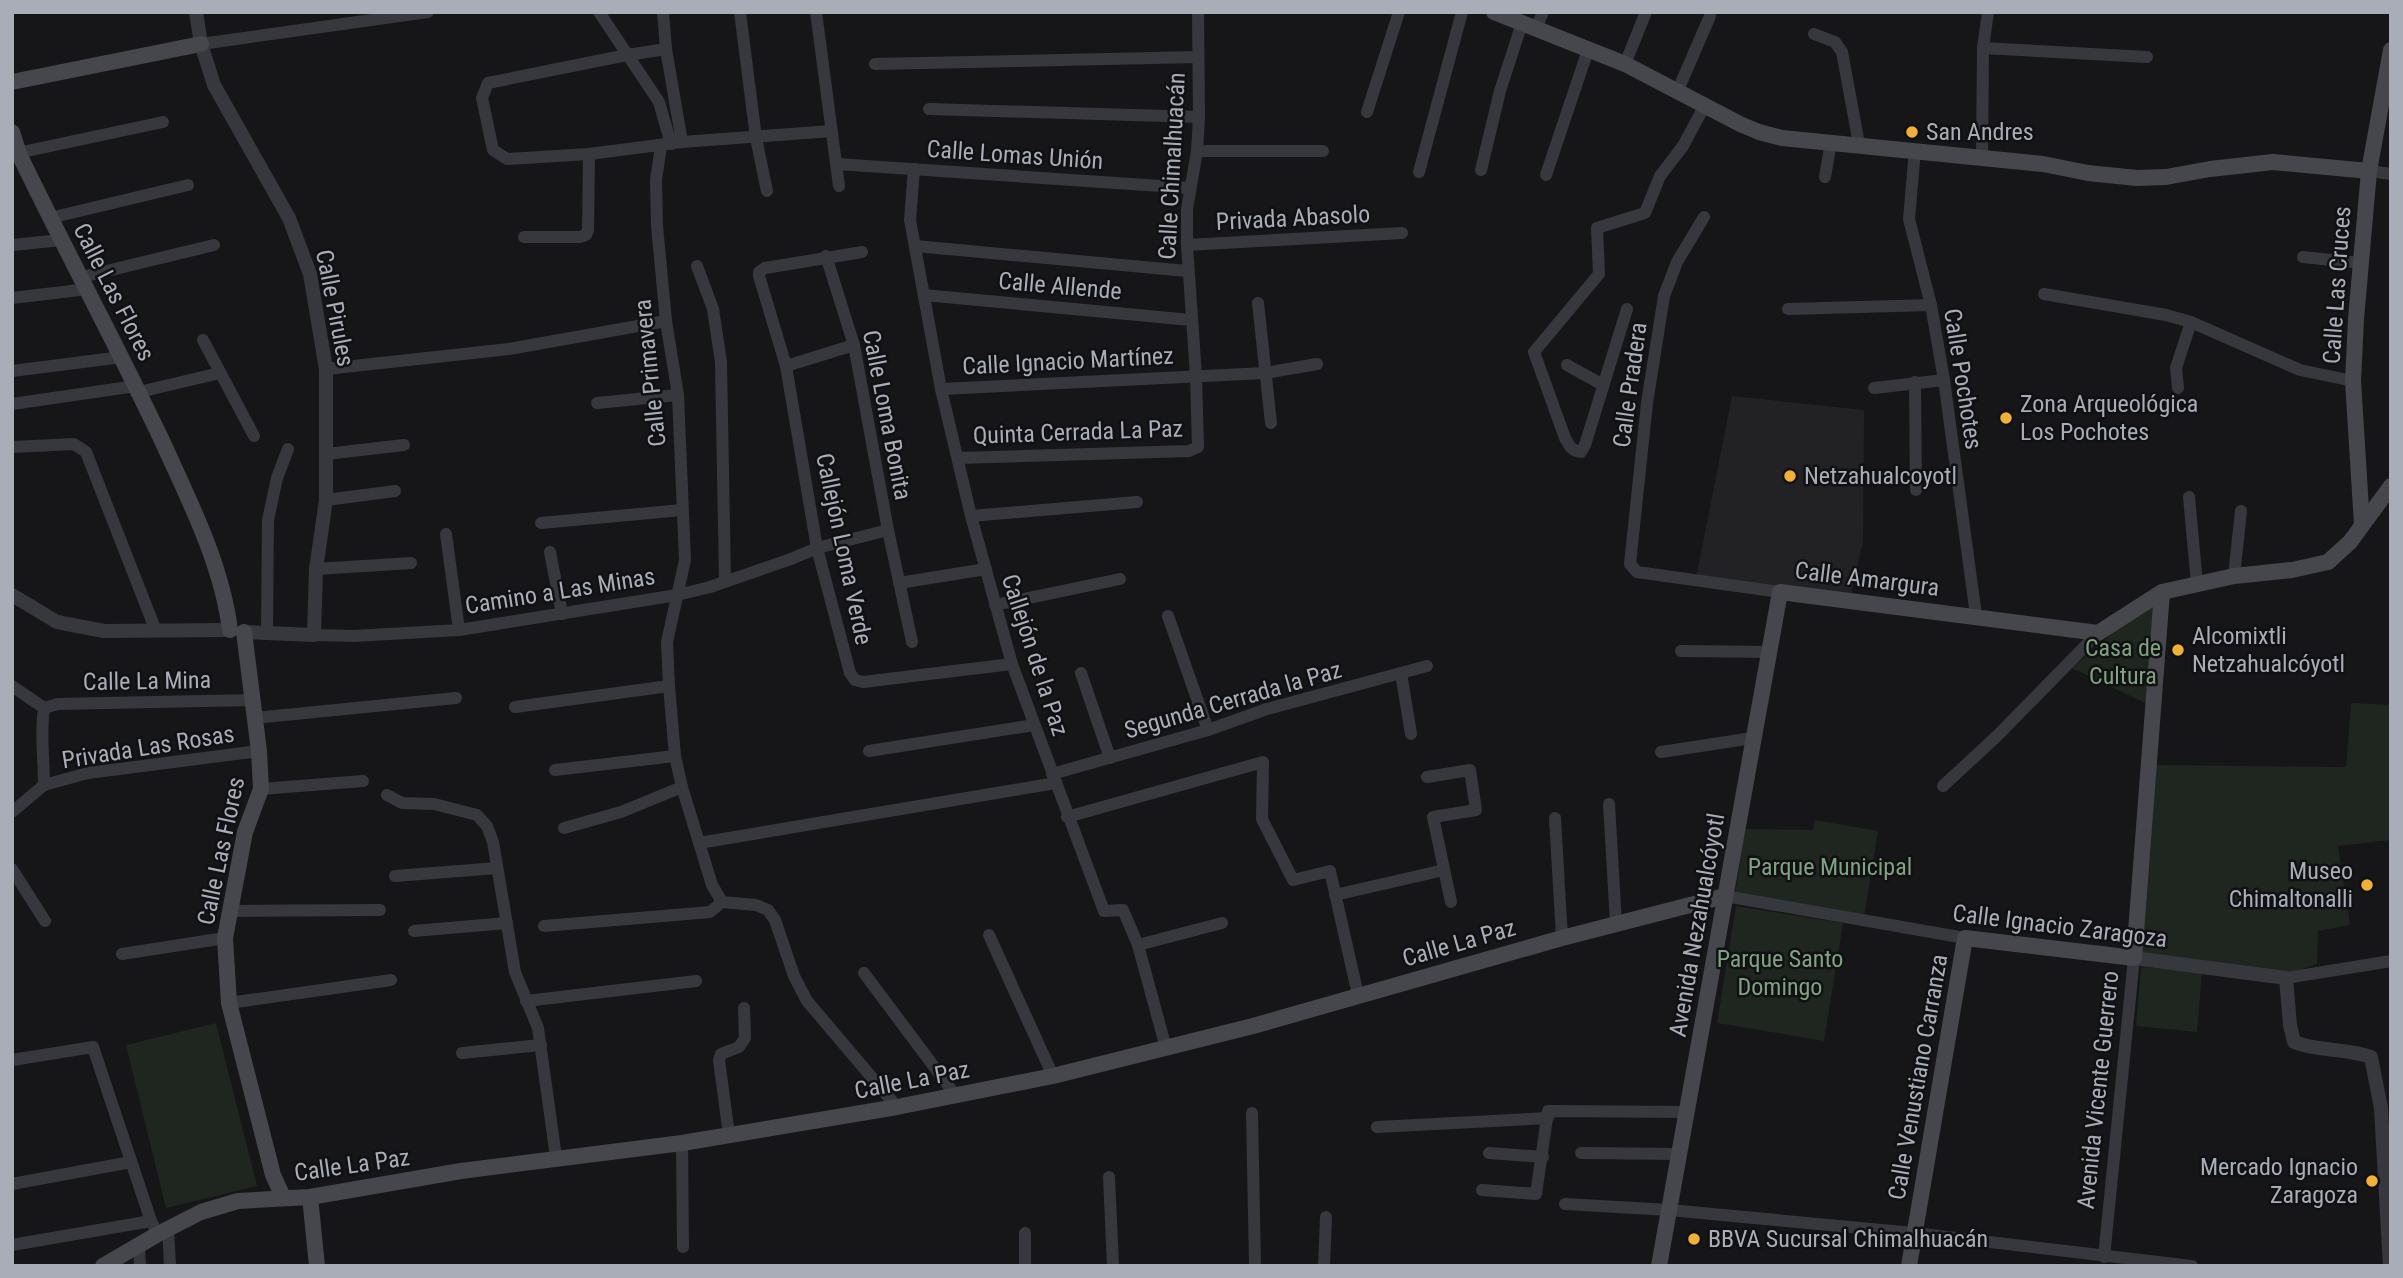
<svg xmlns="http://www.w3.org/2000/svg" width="2403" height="1278" viewBox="0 0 2403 1278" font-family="'Roboto Condensed',sans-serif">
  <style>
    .built { fill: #222225 }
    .green { fill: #1e261f }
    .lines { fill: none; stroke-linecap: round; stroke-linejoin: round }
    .minor { stroke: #37383d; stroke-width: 12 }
    .tertiary { stroke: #37383d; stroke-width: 14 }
    .secondary { stroke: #45474d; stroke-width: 16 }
    .poi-dot { fill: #f2b134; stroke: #111113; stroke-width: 2.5 }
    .labels { text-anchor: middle; stroke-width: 5; stroke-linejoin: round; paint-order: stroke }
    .poi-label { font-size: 24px; fill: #a8adb8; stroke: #111113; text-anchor: start }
    .street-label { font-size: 24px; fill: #a8adb8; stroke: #111113 }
    .park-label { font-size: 24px; fill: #7fa381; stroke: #111113 }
  </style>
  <rect width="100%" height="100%" fill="#161618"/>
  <path class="built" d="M1732,396L1864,410L1863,542L1850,597L1696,578Z"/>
  <g class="green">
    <path d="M2157,605L2149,705L2072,668L2134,615Z"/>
    <path d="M2351,703L2391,705V840L2338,846L2350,925L2318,931L2317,964L2281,976L2138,955L2156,765L2346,767Z"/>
    <path d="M1815,820L1878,831L1864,917L1735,895L1745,829L1813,830Z"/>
    <path d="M1736,906L1843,923L1824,1041L1717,1023Z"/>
    <path d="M2141,967L2202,972L2197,1032L2136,1026Z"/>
    <path d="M216,1023L257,1186L166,1208L126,1045Z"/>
  </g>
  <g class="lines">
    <g class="minor">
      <path d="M599,12L659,102L671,144"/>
      <path d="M663,12L666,49L682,142"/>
      <path d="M740,12L756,138L767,191"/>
      <path d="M816,12L839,186"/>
      <path d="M1536,29L1543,12"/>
      <path d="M1814,34L1835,42L1842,52L1859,144"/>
      <path d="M201,44L428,12"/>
      <path d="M1983,48L2147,57"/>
      <path d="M666,49L627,55L488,83L482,98L493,150L507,159L589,154L682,142L832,131"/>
      <path d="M875,64L1198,57"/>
      <path d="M1625,64L1646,12"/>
      <path d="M1678,90L1710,16"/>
      <path d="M929,109L1199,117"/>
      <path d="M1367,112L1399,12"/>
      <path d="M661,146L656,180L657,226L666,321L678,395L685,560L667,642L669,686L675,756L682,787L712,885L722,902L756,905L768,910L775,920L794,976L807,1001L897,1107"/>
      <path d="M1915,150L1909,219L1931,305L1944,380L1976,615"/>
      <path d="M1197,151H1323"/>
      <path d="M13,154L163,122"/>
      <path d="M1982,158L1983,48L1988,12"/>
      <path d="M837,164L1190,188"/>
      <path d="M914,169L910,220L941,389L971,516L1012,664L1104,911L1123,910L1138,945L1166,1048"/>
      <path d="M1481,170L1500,91L1522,23"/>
      <path d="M2369,171L2391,174"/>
      <path d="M1419,172L1462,12"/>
      <path d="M1546,175L1588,50"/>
      <path d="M1825,177L1831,142"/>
      <path d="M1704,217L1677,262L1664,296L1647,403L1630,564L1637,572L1780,592"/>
      <path d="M50,218L188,185"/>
      <path d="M524,237H580L586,235L588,230L589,154"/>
      <path d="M12,245L62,240"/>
      <path d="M1187,245L1402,233"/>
      <path d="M915,246L1187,271"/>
      <path d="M862,252L765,268L759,272V276L786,366L817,548L850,673L855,680L863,682L1012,664"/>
      <path d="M826,256L854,345L888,530L912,642"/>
      <path d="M2303,257L2361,263"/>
      <path d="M697,266L713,309L721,362L725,581"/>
      <path d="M82,277L214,245"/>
      <path d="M2044,294L2166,315L2191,322L2300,370L2353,381"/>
      <path d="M924,295L1191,320"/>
      <path d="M12,298L88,289"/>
      <path d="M1258,303L1271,423"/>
      <path d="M1627,309L1585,445L1581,452C1571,451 1569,445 1565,438L1534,352L1599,274L1597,228L1645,213L1660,176L1683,146L1705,105"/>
      <path d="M1788,309L1931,305"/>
      <path d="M203,340L254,436"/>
      <path d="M1567,365L1603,385"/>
      <path d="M786,366L854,345"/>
      <path d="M326,369L509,349L666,321"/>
      <path d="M12,371L122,357"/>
      <path d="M1915,382L1916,490"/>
      <path d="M1874,388L1944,380"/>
      <path d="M2178,388L2176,368L2191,322"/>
      <path d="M941,389L1265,373L1317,364"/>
      <path d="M139,392L220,373"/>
      <path d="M597,403L678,395"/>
      <path d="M12,404L136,386"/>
      <path d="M12,447L74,444L86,452L156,631"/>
      <path d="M326,454L404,445"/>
      <path d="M958,458L1189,451L1198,447L1196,376L1187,245V209L1197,151L1199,117L1198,12"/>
      <path d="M2189,497L2197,584"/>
      <path d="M326,500L395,491"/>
      <path d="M971,516L1137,502"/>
      <path d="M541,523L682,510"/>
      <path d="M446,534L459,630"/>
      <path d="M550,552L562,614"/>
      <path d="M316,569L411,563"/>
      <path d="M2234,576L2241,511"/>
      <path d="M899,583L986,569"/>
      <path d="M995,605L1120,579"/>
      <path d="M1168,616L1208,730"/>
      <path d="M267,633L268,520L277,478L288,449"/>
      <path d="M314,635L354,636L459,630L677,595L710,587L791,559L817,548L888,530"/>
      <path d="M1681,651L1769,652"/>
      <path d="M1081,673L1110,758"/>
      <path d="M1401,673L1411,734"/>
      <path d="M12,686L44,708"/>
      <path d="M515,707L669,686"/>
      <path d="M44,708L58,704L252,700"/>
      <path d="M44,708C40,734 44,759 44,785"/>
      <path d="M254,718L456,698"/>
      <path d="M869,751L1034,725"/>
      <path d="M1661,752L1753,738"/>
      <path d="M555,770L675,756"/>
      <path d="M1052,774L1208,730L1267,709L1427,666"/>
      <path d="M1427,777L1470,770L1476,810L1433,817L1451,902"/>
      <path d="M1943,786L1997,736L2098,633"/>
      <path d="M261,789L363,781"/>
      <path d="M387,795L402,803L434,804L477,815L487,826L493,842L515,972L538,1028L556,1157"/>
      <path d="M1609,804L1616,924"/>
      <path d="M12,812L44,785L88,773L259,751"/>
      <path d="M1067,817L1263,762L1262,819L1293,880L1330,871L1358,995"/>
      <path d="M1555,818L1562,938"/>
      <path d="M564,828L621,812L682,787"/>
      <path d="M699,843L1056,783"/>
      <path d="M12,869L45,921"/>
      <path d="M395,876L497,868"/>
      <path d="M1335,895L1444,870"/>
      <path d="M1725,896L1965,938"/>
      <path d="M230,911L380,910"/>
      <path d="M544,926L710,912L722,902"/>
      <path d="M414,931L507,923"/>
      <path d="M989,935L1053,1076"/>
      <path d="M1138,945L1222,923"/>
      <path d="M122,954L225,938"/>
      <path d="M864,973L956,1096"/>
      <path d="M2286,978L2391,961"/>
      <path d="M526,1001L696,981"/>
      <path d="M229,1003L391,980"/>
      <path d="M462,1053L541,1045"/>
      <path d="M12,1060L93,1047L151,1221L158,1234"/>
      <path d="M1252,1113L1255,1266"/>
      <path d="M1377,1127L1548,1118"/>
      <path d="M729,1135L719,1060L721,1054L739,1047L745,1038L744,1008"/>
      <path d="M682,1143L683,1247"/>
      <path d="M1489,1153L1543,1157"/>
      <path d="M1581,1153L1680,1154"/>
      <path d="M1109,1177L1113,1266"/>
      <path d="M12,1184L131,1162"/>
      <path d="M1482,1190L1536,1194L1548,1111L1686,1112"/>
      <path d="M1565,1204L1670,1210L1914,1233L2192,1266"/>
      <path d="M168,1228L170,1266"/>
      <path d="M12,1245L151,1221"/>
      <path d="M139,1245L140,1266"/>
      <path d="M2104,1257L2134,958"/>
      <path d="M1025,1266V1233"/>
      <path d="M1324,1266L1326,1217"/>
    </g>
    <g class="tertiary">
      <path d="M196,12L201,44L214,85L289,218L310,274L326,369V500L316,569L314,635L244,632"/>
      <path d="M12,595L57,622L104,631L230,630"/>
      <path d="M2134,958L2286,978L2290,1025L2294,1042C2319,1052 2346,1048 2371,1057L2381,1108L2390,1266"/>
    </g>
    <g class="secondary">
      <path d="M1494,12L1625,64L1740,124L1759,132L1782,138L2043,164L2088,173L2137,178L2166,177L2210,169L2273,162L2369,171"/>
      <path d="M12,82L201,44"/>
      <path d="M12,132L19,154C66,252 118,347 164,445C191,504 222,566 230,630"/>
      <path d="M2362,525L2353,381L2356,319L2369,171L2391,50"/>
      <path d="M244,632L259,751L261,789L245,832L225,938L229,1003L273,1175L283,1197"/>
      <path d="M310,1197L317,1266"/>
      <path d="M103,1266L158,1234L201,1212L238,1201L310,1197L461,1171L682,1143L897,1107L1053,1076L1253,1026L1562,938L1725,896"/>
      <path d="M1659,1266L1780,592L2098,633L2162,592L2234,576L2292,570L2328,562L2350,542L2391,486"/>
      <path d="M1909,1266L1965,938L2134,958L2162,592"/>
    </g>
  </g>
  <g class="poi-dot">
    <circle cx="1912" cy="132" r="7"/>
    <circle cx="2006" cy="418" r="7"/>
    <circle cx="1790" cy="476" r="7"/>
    <circle cx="2178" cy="650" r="7"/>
    <circle cx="2367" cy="885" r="7"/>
    <circle cx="2372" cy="1181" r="7"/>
    <circle cx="1694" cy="1239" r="7"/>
  </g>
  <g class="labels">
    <g class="poi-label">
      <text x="1926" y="140">San Andres</text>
      <text x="2020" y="412">Zona Arqueológica<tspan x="2020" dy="28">Los Pochotes</tspan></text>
      <text x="1804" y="484">Netzahualcoyotl</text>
      <text x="2192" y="644">Alcomixtli<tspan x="2192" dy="28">Netzahualcóyotl</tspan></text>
      <text x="2353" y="879" text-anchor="end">Museo<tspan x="2353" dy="28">Chimaltonalli</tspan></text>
      <text x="2358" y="1175" text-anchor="end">Mercado Ignacio<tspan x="2358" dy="28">Zaragoza</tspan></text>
      <text x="1708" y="1247">BBVA Sucursal Chimalhuacán</text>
    </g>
    <g class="street-label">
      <text transform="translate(1015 155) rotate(4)" y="8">Calle Lomas Unión</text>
      <text transform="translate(1172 166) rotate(-87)" y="8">Calle Chimalhuacán</text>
      <text transform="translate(1293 218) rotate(-3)" y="8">Privada Abasolo</text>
      <text transform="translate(2337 285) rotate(-86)" y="8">Calle Las Cruces</text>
      <text transform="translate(1060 286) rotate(5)" y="8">Calle Allende</text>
      <text transform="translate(114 292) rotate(63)" y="8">Calle Las Flores</text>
      <text transform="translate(335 308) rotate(79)" y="8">Calle Pirules</text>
      <text transform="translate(1068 361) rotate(-3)" y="8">Calle Ignacio Martínez</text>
      <text transform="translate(650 373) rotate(-96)" y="8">Calle Primavera</text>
      <text transform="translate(1963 379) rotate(81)" y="8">Calle Pochotes</text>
      <text transform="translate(1630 385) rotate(-82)" y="8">Calle Pradera</text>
      <text transform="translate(887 415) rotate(79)" y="8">Calle Loma Bonita</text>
      <text transform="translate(1078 432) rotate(-2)" y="8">Quinta Cerrada La Paz</text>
      <text transform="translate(844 549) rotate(78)" y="8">Callejón Loma Verde</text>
      <text transform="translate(1867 579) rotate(7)" y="8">Calle Amargura</text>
      <text transform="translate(560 591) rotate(-9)" y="8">Camino a Las Minas</text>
      <text transform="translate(1035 655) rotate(72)" y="8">Callejón de la Paz</text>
      <text transform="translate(147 681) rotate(-1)" y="8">Calle La Mina</text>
      <text transform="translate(1233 700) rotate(-16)" y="8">Segunda Cerrada la Paz</text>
      <text transform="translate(148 747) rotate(-9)" y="8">Privada Las Rosas</text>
      <text transform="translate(221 851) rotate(-78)" y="8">Calle Las Flores</text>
      <text transform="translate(1697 925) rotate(-80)" y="8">Avenida Nezahualcóyotl</text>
      <text transform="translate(2060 926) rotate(7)" y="8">Calle Ignacio Zaragoza</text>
      <text transform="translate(1459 943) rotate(-16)" y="8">Calle La Paz</text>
      <text transform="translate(1918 1077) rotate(-80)" y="8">Calle Venustiano Carranza</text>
      <text transform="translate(912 1080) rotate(-11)" y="8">Calle La Paz</text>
      <text transform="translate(2098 1090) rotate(-84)" y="8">Avenida Vicente Guerrero</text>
      <text transform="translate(352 1165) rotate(-8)" y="8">Calle La Paz</text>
    </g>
    <g class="park-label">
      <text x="2123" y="656">Casa de<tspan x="2123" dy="28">Cultura</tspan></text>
      <text x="1830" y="875">Parque Municipal</text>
      <text x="1780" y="967">Parque Santo<tspan x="1780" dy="28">Domingo</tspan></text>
    </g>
  </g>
  <rect width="2403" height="1278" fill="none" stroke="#a8adb8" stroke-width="28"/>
</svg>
